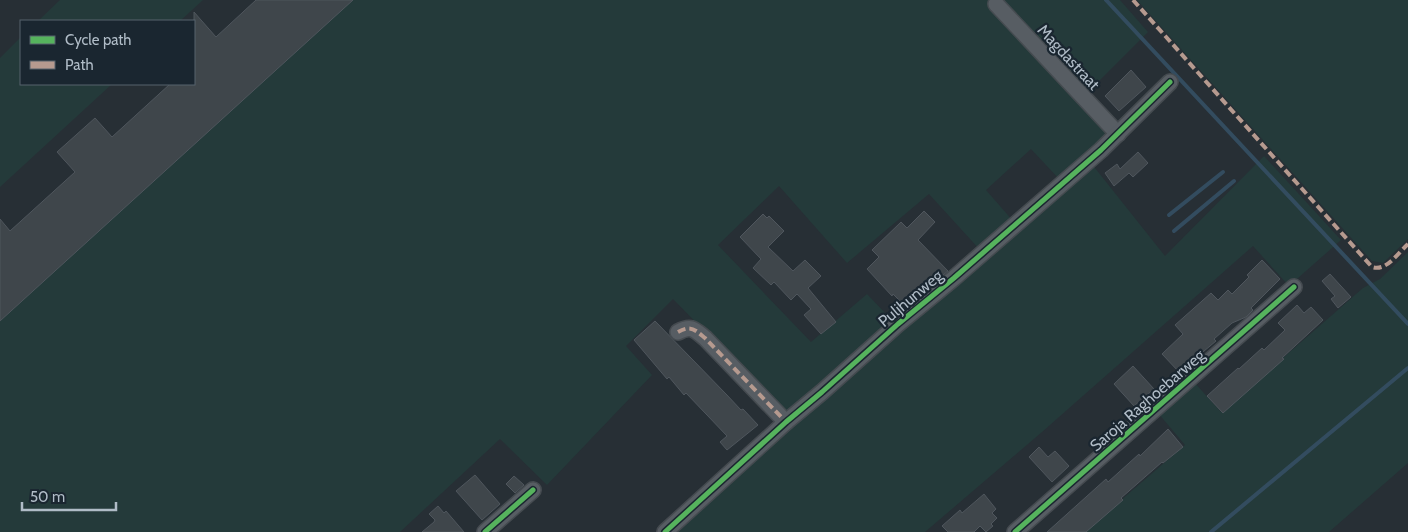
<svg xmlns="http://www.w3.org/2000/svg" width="1408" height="532" viewBox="0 0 1408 532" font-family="Cabin,sans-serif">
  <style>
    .green { fill: #243a3a }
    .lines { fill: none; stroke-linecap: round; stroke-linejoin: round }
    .stream { stroke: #334c5f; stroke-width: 4 }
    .building { fill: #3f464b; stroke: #4f565d }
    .minor-casing { stroke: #454b50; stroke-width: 18 }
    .minor { stroke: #575d63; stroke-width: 15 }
    .quiet { stroke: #b69a8f; stroke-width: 4; stroke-dasharray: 8 4; stroke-linecap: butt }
    .cycleway-casing { stroke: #1a2630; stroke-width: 8 }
    .cycleway { stroke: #56b35d; stroke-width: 5 }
    .labels { text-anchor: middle; stroke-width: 4.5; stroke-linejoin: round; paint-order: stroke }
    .street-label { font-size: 16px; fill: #b0bcc7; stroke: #1a2630 }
  </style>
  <rect width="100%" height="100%" fill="#272f35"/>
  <g class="green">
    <path d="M60,0H203L180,21H38Z"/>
    <path d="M349,0H1120L1148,32L1081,99L1111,132L1060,180L1031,149L986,190L1014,222L981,251L929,194L847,263L779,186L718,245L811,342L867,294L889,317V323L786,414L673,299L626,346L652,375L547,485L500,439L400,532H0V321Z"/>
    <path d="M1137,0H1408V239L1383,263L1372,261Z"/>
    <path d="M21,37V84H112L0,187V58Z"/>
    <path d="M1264,156L1341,240L1289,286L1253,246L1042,432L925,532H672L1091,163L1165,256Z"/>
    <path d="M1408,252V463L1329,532H1084L1185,445L1158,413L1193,381L1221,412L1363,288L1380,279Z"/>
  </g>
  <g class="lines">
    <g class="stream">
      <path d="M1106,0L1408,324"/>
      <path d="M1169,215L1223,172"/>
      <path d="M1174,231L1234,181"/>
      <path d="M1211,532L1408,368"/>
    </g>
  </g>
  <g class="building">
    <path d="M256,0H353L0,321V219L10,231L75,172L57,152L95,118L112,137L170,84H194V12L216,37Z"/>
    <path d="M1131,70L1146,87L1119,111L1105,96Z"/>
    <path d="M1138,152L1148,163L1133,177L1129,173L1114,186L1105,173L1117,164L1120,169Z"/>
    <path d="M924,211L935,222L918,240L948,271L935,281L932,278L904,305L893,294L892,296L867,269L879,257L872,250L901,222L907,228Z"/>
    <path d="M763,214L767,218L769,216L784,231L768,247L793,271L805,260L821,276L808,288L836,322L821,334L804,315L811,309L797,294L791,300L774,282L771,285L753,268L761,259L740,237Z"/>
    <path d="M1262,260L1280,279L1251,308L1253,310L1246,317L1232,323L1214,339L1216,341L1179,372L1162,354L1183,334L1175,325L1211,293L1218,300L1228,290L1232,294L1249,277L1247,275Z"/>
    <path d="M1330,274L1351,297L1338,308L1331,299L1335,296L1322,281Z"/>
    <path d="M1297,305L1304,313L1311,307L1323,320L1282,358L1284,359L1223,413L1207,396L1238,368L1239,369L1262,348L1264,350L1285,330L1278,323Z"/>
    <path d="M655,321L726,394L741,410L743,409L758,425L727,450L720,442L727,436L686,393L684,395L669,377L667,379L634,340Z"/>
    <path d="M1133,366L1154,389L1134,406L1114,384Z"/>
    <path d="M1168,429L1183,447L1163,463L1162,462L1121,498L1123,500L1086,532H1047L1106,479L1108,482L1139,454L1140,456Z"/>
    <path d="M1039,447L1048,457L1055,451L1069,466L1052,482L1029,457Z"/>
    <path d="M475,475L500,504L482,520L456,491Z"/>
    <path d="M514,476L524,485L515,493L506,484Z"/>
    <path d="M984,494L996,509L992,513L997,518L991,524L993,526L986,532L980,526L974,532H948L942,526L960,510L962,513Z"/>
    <path d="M438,506L444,513L446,511L464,532H422L434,522L435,520L429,514Z"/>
  </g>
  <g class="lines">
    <g class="minor-casing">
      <g id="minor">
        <path d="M996,4L1118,134"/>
        <path d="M678,332C691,325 694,329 705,338L786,422"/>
        <path d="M485,532L533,490"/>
        <path d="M665,532L786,422L822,392L898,324L954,278L1101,150L1170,82"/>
        <path d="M1015,532L1294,287"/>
      </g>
    </g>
    <use href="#minor" class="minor"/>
    <g class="quiet">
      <path d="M1133,0L1372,267C1386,272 1398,253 1408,244"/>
      <path d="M678,332C691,325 694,329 705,338L786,422"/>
    </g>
    <g class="cycleway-casing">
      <g id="cycleway">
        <path d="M485,532L533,490"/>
        <path d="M665,532L786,422L822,392L898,324L954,278L1101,150L1170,82"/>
        <path d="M1015,532L1294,287"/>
      </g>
    </g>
    <use href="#cycleway" class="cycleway"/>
  </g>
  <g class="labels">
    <g class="street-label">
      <text transform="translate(1069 57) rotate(47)" y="6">Magdastraat</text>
      <text transform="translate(910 298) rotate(-40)" y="6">Puljhunweg</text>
      <text transform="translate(1147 400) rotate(-41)" y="6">Saroja Raghoebarweg</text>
    </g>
  </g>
  <rect x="20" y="20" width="175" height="65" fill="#1a2630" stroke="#56626c"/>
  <rect x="30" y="36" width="25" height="8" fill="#56b35d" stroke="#56626c"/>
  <text x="65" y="45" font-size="15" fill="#b0bcc7">Cycle path</text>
  <rect x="30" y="61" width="25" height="8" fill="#b69a8f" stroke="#56626c"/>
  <text x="65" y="70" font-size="15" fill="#b0bcc7">Path</text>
  <path d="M22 502v8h94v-8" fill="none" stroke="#b0bcc7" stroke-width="2.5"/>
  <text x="30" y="502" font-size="15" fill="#b0bcc7" stroke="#1a2630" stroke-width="4" paint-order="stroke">50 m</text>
</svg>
